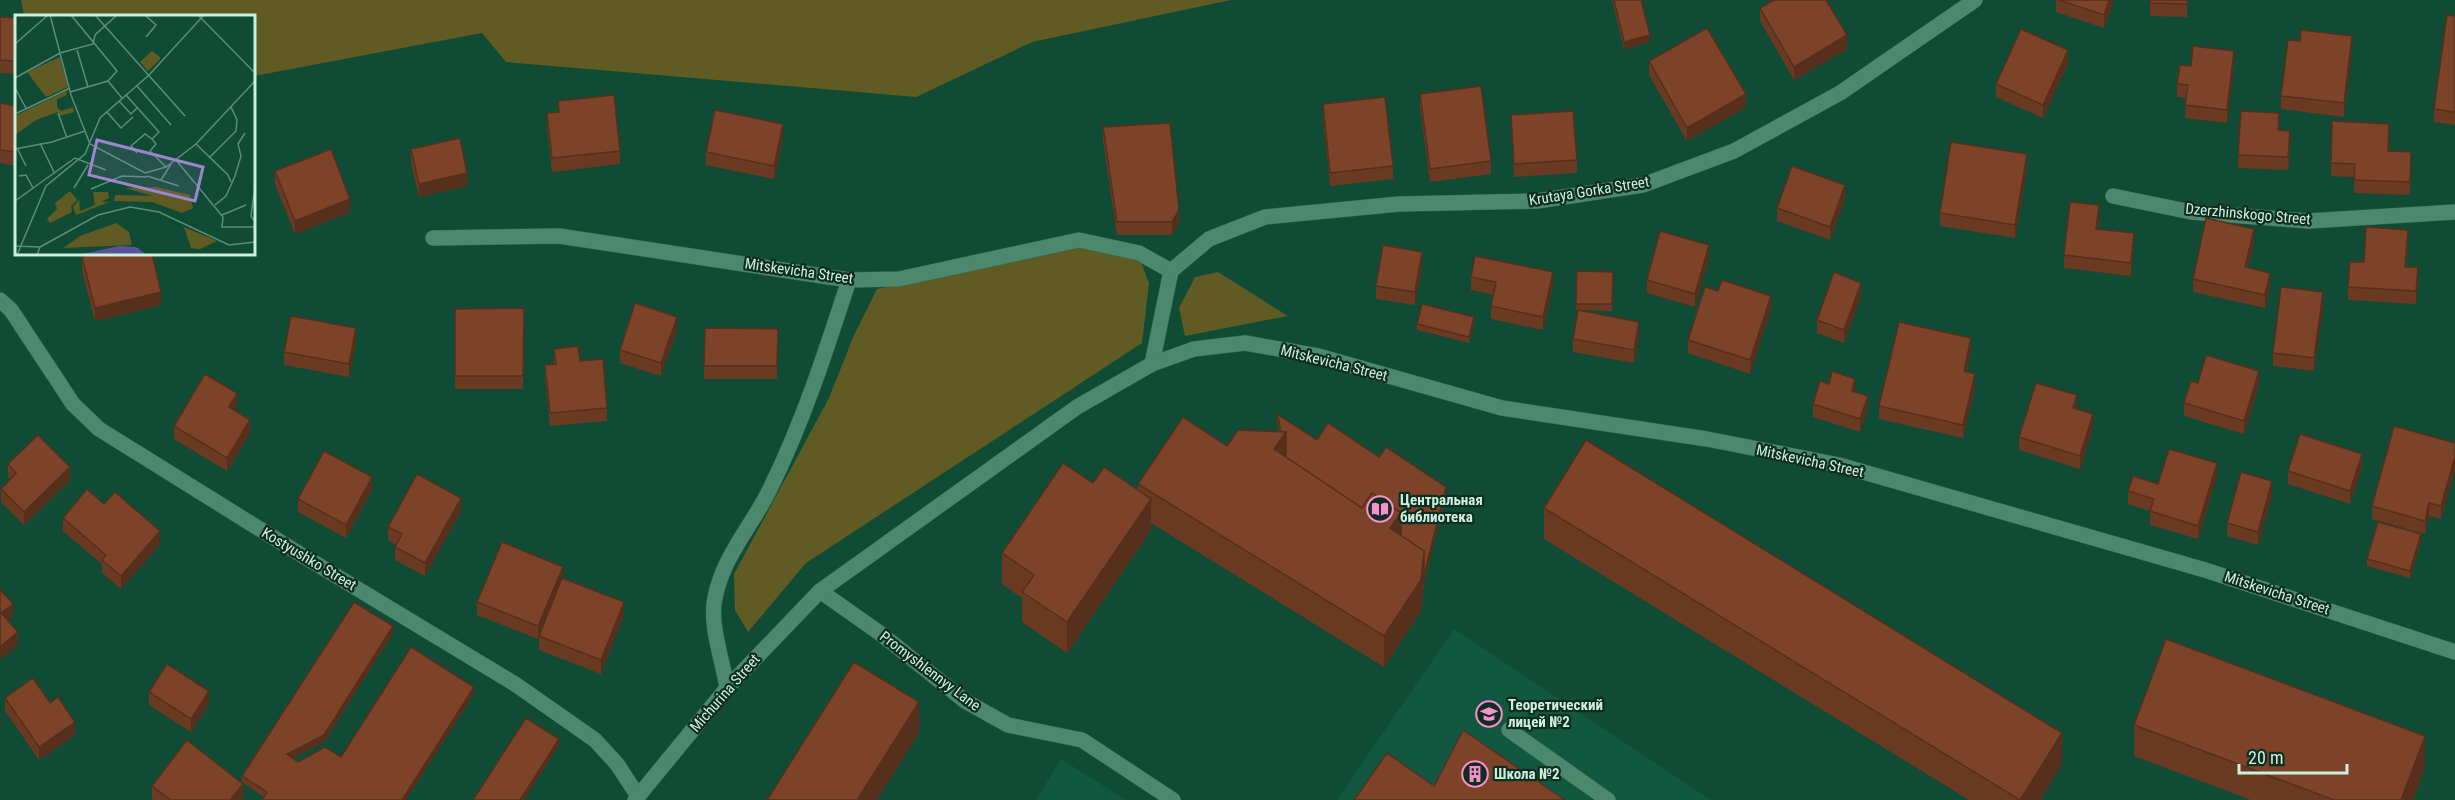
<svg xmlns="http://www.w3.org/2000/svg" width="2455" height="800" viewBox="0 0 2455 800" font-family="'Roboto Condensed',sans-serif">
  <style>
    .built { fill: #125841 }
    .green { fill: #605b22 }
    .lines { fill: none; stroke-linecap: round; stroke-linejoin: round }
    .minor-casing { stroke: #326954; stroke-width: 16 }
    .minor { stroke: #4b886e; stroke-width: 15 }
    .wall { fill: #6b3a23 }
    .shaded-wall { fill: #572f1d }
    .building { fill: #7c4329; stroke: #572f1d; stroke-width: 1.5 }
    .labels { text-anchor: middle; stroke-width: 4.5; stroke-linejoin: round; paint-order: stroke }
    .street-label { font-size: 15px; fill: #cdf0df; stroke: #0e2d21 }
    .poi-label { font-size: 15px; font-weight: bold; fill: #cdf0df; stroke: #0e2d21; text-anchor: start }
    .inset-road { fill: none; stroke: #5c8d7a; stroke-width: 1.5 }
    .view { fill: #a084cd; fill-opacity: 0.15; stroke: #a084cd; stroke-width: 3 }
    .inset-edge { fill: none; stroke: #cdf0df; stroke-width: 3 }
  </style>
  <rect width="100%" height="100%" fill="#104b36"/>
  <g class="built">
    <path d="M1454,629L1711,800H1337Z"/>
    <path d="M1061,759L1126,800H1036Z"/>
  </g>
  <g class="green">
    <path d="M21,0H1231L1032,42L916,97L506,62L482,33L254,76V16H24Z"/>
    <path d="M1083,244L1141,262L1149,283L1142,343L806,563L748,632L735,610L734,574L829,398L854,335L877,289Z"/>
    <path d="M1218,272L1288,316L1185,336L1179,308L1195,277Z"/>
  </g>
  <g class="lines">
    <g class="minor-casing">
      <g id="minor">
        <path d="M2113,196L2191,212L2308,221L2455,212"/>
        <path d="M433,238L559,236L849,280L899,279L1079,240L1139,253L1171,271L1152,364"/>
        <path d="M1171,271L1209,239L1265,217L1399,204L1537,201L1643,185L1734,151L1840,93L1975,0"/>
        <path d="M0,300L11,310L73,404L99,429L295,551L515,684L595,740L617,764L638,796"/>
        <path d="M820,591L881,634L965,701L1008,725L1082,740L1173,800"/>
        <path d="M727,688C723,661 709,624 715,598C723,556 752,526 770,489C803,422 826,351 849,280"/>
        <path d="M1509,730L1608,800"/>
        <path d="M635,800L727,688L820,591L1077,407L1152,364L1194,349L1245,343L1318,356L1502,408L1707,439L1839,465L2205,570L2455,652"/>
      </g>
    </g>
    <use href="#minor" class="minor"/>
  </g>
  <g class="wall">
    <path d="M1612,0H1641L1650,42L1624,49Z"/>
    <path d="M2056,0H2114L2104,28L2056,12Z"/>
    <path d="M2150,0H2187V17L2150,16Z"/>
    <path d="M1760,8L1847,49L1794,80L1760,21Z"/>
    <path d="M2455,16V125L2434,122V109Z"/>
    <path d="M0,17L16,18V74L0,73Z"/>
    <path d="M2352,49L2344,117L2281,109V96Z"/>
    <path d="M1649,61L1746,107L1687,141L1649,75Z"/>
    <path d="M2068,63L2043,118L1996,97V84Z"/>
    <path d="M2234,64L2227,123L2185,118L2186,98L2177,97V84L2191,66Z"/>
    <path d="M1420,94L1491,161V174L1430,182L1420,107Z"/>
    <path d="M558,101L620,151V164L552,172L547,126V113L558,112Z"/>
    <path d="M0,103L16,106V166L0,163Z"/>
    <path d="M1323,104L1393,166V179L1330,186L1323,117Z"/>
    <path d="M1511,115L1577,160V173L1514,177Z"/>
    <path d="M1103,127L1179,223L1172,235H1117L1103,141Z"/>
    <path d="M2279,130L2290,144L2288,170L2238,168V155Z"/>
    <path d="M783,137L774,179L706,165V152Z"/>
    <path d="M411,149L467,186L419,197L411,162Z"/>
    <path d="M2388,151L2411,165L2410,195L2354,193V177L2331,176V163Z"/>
    <path d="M2027,167L2015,238L1940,226V213Z"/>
    <path d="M275,171L350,212L295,234L275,184Z"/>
    <path d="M1845,198L1830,240L1777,221V208Z"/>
    <path d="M2099,218L2098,229L2134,246L2131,276L2064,268V255Z"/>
    <path d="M2254,242L2248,268L2270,286L2265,308L2193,292V279Z"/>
    <path d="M2408,243L2406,267L2418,281L2416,304L2348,300V287L2364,262Z"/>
    <path d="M82,257L161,305L95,321L82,270Z"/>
    <path d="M1709,258L1695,307L1647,293V280Z"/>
    <path d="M1422,265L1415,305L1376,299V286Z"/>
    <path d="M1577,271L1613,272L1612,311L1578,310L1639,335L1634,363L1573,352V339L1578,310H1576Z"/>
    <path d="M1471,277L1553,285L1543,330L1491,319V306L1494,295L1471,290Z"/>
    <path d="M1718,291L1771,309L1750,374L1688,353V340Z"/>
    <path d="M1861,296L1844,343L1817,333V320Z"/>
    <path d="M2323,305L2314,371L2273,366V353Z"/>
    <path d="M524,308L523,389H455V309Z"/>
    <path d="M1417,324H1474L1469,343L1417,330Z"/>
    <path d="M705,328L778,329L777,379H704Z"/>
    <path d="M677,330L661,376L620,363V350Z"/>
    <path d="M356,341L349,377L284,365V352Z"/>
    <path d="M554,349L580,361L607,408V421L550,426L545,378V365L554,364Z"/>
    <path d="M1971,351L1966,372L1975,387L1963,438L1879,419V406Z"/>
    <path d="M2198,383L2259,384L2244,434L2184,416V403Z"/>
    <path d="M1855,392L1868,409L1860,432L1813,417V404Z"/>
    <path d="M237,406L234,410L250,433L227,471L174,439V426Z"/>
    <path d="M2076,409L2093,427L2080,469L2019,450V437Z"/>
    <path d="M1277,414L1317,440L1379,457L1446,494L1424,582L1421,611L1384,667L1151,523V530L1067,653L1022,622V598L1002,584V553L1093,483L1138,491V484L1279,431L1277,421Z"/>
    <path d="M2455,443V470L2441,519L2429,516L2425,534L2372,519V506Z"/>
    <path d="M8,464L70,480L24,525L1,502V489L10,480L8,477Z"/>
    <path d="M2362,467L2350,504L2288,484V471Z"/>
    <path d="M2217,476L2198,539L2150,525V511L2128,504V491L2158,484Z"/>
    <path d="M372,490L346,538L298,512V499Z"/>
    <path d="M2272,495L2258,545L2227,536V523Z"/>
    <path d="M104,504L160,544L121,589L102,573V564L63,531V518Z"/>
    <path d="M1544,508L2062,764L2040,800H1969L1544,539Z"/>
    <path d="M461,511L425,576L395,560V547L396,545L388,540V527Z"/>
    <path d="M2421,541L2410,578L2367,566V559Z"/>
    <path d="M563,578L624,615L601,674L539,650V638L538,639L477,615V602Z"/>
    <path d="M393,633L324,742L293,758L298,762L341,757L474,694L264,797L242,782V776Z"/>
    <path d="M149,692L209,704L191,732L149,705Z"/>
    <path d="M5,698L50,703L75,735L39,760L5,711Z"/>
    <path d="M2134,725L2425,767L2413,800H2251L2134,756Z"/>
    <path d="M152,786L243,797L241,800H154L152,799Z"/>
  </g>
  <g class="shaded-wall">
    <path d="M2109,0H2114L2104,28V15Z"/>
    <path d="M1650,35V42L1624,49V42Z"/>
    <path d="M1847,35V49L1794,80V67Z"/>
    <path d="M2352,36V49L2344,117V103Z"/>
    <path d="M2068,50V63L2043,118V105Z"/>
    <path d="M2234,51V64L2227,123V110Z"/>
    <path d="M1746,94V107L1687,141V128Z"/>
    <path d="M783,124V137L774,179V166Z"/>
    <path d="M2027,154V167L2015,238V225Z"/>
    <path d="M467,173V186L419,197V184Z"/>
    <path d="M1845,185V198L1830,240V227Z"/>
    <path d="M350,199V212L295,234V221Z"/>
    <path d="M2099,205V218L2096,242V229Z"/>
    <path d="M1179,210V223L1172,235V222Z"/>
    <path d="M2254,229V242L2245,280V267Z"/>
    <path d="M2134,233V246L2131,276V263Z"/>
    <path d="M1709,245V258L1695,307V294Z"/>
    <path d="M1422,252V265L1415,305V292Z"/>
    <path d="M2418,267V281L2416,304V291Z"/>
    <path d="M1553,272V285L1543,330V317Z"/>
    <path d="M2270,273V286L2265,308V295Z"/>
    <path d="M1861,283V296L1844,343V330Z"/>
    <path d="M161,292V305L95,321V308Z"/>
    <path d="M2323,292V305L2314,371V358Z"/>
    <path d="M1771,296V309L1750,374V360Z"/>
    <path d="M677,317V330L661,376V363Z"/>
    <path d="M1474,317V324L1469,343V337Z"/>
    <path d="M1639,322V335L1634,363V350Z"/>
    <path d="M356,328V341L349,377V364Z"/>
    <path d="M1971,338V351L1964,384V371Z"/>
    <path d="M2259,371V384L2244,434V421Z"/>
    <path d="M1975,374V387L1963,438V425Z"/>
    <path d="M1855,379V392L1852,391Z"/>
    <path d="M237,393V406L229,420V407Z"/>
    <path d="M2077,395V408H2073Z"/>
    <path d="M1868,396V409L1860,432V419Z"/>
    <path d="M2093,414V427L2080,469V456Z"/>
    <path d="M250,420V433L227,471V458Z"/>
    <path d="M1286,432V463L1274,449Z"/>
    <path d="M2362,454V467L2350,504V491Z"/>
    <path d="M2455,457V470L2441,519V506Z"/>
    <path d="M2217,463V476L2198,539V526Z"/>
    <path d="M70,467V480L24,525V512Z"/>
    <path d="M372,477V490L346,538V525Z"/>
    <path d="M2272,481V495L2258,545V532Z"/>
    <path d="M1446,487V494L1424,582L1421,611L1384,667V636L1424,551Z"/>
    <path d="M461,498V511L425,576V563Z"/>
    <path d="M1151,499V530L1067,653V622Z"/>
    <path d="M2429,503V516L2425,534V521Z"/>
    <path d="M1401,513V543L1390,528Z"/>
    <path d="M160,531V544L121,589V576Z"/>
    <path d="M2421,534V541L2410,578V571Z"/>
    <path d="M563,567V580L538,639V626Z"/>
    <path d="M624,602V615L601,674V660Z"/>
    <path d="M13,604V617L1,626V613Z"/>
    <path d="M393,626V633L324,742L287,761V754Z"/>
    <path d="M18,632V645L0,660V647Z"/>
    <path d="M474,687V694L406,800H402Z"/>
    <path d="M209,691V704L191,732V719Z"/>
    <path d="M919,702V733L877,800H857Z"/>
    <path d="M75,722V735L39,760V747Z"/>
    <path d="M2062,733V764L2040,800H2020Z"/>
    <path d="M2425,736V767L2413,800H2401Z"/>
    <path d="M559,739V745L524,800H520Z"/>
    <path d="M243,784V797L241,800H230Z"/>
  </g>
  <g class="building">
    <path d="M1614,0H1641L1650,35L1624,42Z"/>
    <path d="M1774,0H1826L1847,35L1794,67L1760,8Z"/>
    <path d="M2059,0H2109L2104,15Z"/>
    <path d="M2150,0H2187V4L2150,3Z"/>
    <path d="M2447,15L2455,16V112L2434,109Z"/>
    <path d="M0,17L16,18V61L0,60Z"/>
    <path d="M1707,28L1746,94L1687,128L1649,61Z"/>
    <path d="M2021,29L2068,50L2043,105L1996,84Z"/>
    <path d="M2301,30L2352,36L2344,103L2281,96L2288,40L2300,41Z"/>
    <path d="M2193,46L2234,51L2227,110L2185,105L2188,85L2177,84L2180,65L2191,66Z"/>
    <path d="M1481,86L1491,161L1430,169L1420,94Z"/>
    <path d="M614,95L620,151L552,158L547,113L559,112L558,101Z"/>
    <path d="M1385,97L1393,166L1330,173L1323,104Z"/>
    <path d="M0,103L16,106V152L0,150Z"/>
    <path d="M715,110L783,124L774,166L706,152Z"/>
    <path d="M1573,111L1577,160L1514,164L1511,115Z"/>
    <path d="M2241,111L2279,113L2278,130L2290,131L2288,157L2238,155Z"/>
    <path d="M2332,121L2389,124L2388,151L2411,152L2410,182L2354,180L2355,164L2331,163Z"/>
    <path d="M1170,123L1179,210L1172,222H1117L1103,127Z"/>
    <path d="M460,138L467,173L419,184L411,149Z"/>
    <path d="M1951,142L2027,154L2015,225L1940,213Z"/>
    <path d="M331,149L350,199L295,221L275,171Z"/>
    <path d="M1792,166L1845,185L1830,227L1777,208Z"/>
    <path d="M2070,202L2099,205L2096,229L2134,233L2131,263L2064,255Z"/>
    <path d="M2206,218L2254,229L2245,267L2270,273L2265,295L2193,279Z"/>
    <path d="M2366,227L2408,230L2405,267H2418L2416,291L2348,287L2350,262H2364Z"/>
    <path d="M1660,231L1709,245L1695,294L1647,280Z"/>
    <path d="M1383,245L1422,252L1415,292L1376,286Z"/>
    <path d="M96,254H152L161,292L95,308L82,257Z"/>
    <path d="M1475,256L1553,272L1543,317L1491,306L1496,282L1471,277Z"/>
    <path d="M1577,271L1613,272L1612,304H1576Z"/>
    <path d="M1834,272L1861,283L1844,330L1817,320Z"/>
    <path d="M1722,280L1771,296L1750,360L1688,340L1705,287L1718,291Z"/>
    <path d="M2281,287L2323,292L2314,358L2273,353Z"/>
    <path d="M635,303L677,317L661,363L620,350Z"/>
    <path d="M1422,304L1474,317L1469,337L1417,324Z"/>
    <path d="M524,308L523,376H455V309Z"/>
    <path d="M1578,310L1639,322L1634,350L1573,339Z"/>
    <path d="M291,316L356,328L349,364L284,352Z"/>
    <path d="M1899,322L1971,338L1964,371L1975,374L1963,425L1879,406Z"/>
    <path d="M705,328L778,329L777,366H704Z"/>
    <path d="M578,346L580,361L603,359L607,408L550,413L545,365L556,364L554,349Z"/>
    <path d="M2206,355L2259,371L2244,421L2184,403L2191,381L2198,383Z"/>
    <path d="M1832,371L1855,379L1852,391L1868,396L1860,419L1813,404L1820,381L1829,384Z"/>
    <path d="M205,374L237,393L229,407L250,420L227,458L174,426Z"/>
    <path d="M2036,383L2077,395L2073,408L2093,414L2080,456L2019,437Z"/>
    <path d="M1277,414L1317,440L1328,423L1379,457L1386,447L1446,487L1424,575V551L1401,536V513L1372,493L1362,508L1286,457V432L1281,431Z"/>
    <path d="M1183,417L1227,446L1238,430L1286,432L1274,449L1362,508L1372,493L1401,513L1390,528L1424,551L1421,580L1384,636L1138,484Z"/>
    <path d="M2394,426L2455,443V457L2441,506L2429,503L2425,521L2372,506Z"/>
    <path d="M2300,434L2362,454L2350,491L2288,471Z"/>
    <path d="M38,435L70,467L24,512L1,489L16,473L8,464Z"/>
    <path d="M1586,440L2062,733L2020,800L1544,508Z"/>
    <path d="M2169,449L2217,463L2198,526L2150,511L2154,499L2128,491L2133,476L2158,484Z"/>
    <path d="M324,451L372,477L346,525L298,499Z"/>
    <path d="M1063,463L1093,483L1104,467L1151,499L1067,622L1022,592L1034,575L1002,553Z"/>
    <path d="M2241,472L2272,481L2258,532L2227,523Z"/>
    <path d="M417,474L461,498L425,563L395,547L402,534L388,527Z"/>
    <path d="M87,489L104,504L115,492L160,531L121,576L102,560L106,555L63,518Z"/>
    <path d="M2378,522L2421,534L2410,571L2367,559Z"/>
    <path d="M502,542L563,567L538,626L477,602Z"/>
    <path d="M562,578L624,602L601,660L539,636Z"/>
    <path d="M0,589L13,604L1,613L18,632L0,647Z"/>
    <path d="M354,602L393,626L324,735L287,754L298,762L325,747L341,757L411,647L474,687L402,800H262L267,792L242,776Z"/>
    <path d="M2166,639L2425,736L2401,800H2334L2134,725Z"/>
    <path d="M854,662L919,702L857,800H767Z"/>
    <path d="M167,664L209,691L191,719L149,692Z"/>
    <path d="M33,678L50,703L58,697L75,722L39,747L5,698Z"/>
    <path d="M526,718L559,739L520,800H473Z"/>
    <path d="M1463,730L1565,800H1354L1387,753L1434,786Z"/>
    <path d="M187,740L243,784L230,800H171L152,786Z"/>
  </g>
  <defs>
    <g id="library-ring" transform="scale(1.35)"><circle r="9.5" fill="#0e2d21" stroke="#f790cd" stroke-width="1.5"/><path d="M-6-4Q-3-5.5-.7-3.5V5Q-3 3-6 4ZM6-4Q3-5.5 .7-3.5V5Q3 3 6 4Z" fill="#f790cd"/></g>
    <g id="school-ring" transform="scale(1.35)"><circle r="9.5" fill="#0e2d21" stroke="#f790cd" stroke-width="1.5"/><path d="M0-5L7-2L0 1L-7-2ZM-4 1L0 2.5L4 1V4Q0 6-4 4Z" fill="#f790cd"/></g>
    <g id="building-ring" transform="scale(1.35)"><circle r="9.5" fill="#0e2d21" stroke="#f790cd" stroke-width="1.5"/><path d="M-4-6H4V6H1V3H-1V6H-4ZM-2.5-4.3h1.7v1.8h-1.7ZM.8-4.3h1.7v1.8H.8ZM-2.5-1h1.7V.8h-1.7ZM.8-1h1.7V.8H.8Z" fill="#f790cd"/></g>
  </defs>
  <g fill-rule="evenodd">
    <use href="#library-ring" x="1380" y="509"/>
    <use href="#school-ring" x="1489" y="714"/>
    <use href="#building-ring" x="1475" y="774"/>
  </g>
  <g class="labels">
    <g class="street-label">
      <text transform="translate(1589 191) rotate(-9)" y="5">Krutaya Gorka Street</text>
      <text transform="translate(2248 214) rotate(5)" y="5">Dzerzhinskogo Street</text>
      <text transform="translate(799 271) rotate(8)" y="5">Mitskevicha Street</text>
      <text transform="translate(1334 363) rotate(14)" y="5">Mitskevicha Street</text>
      <text transform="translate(1810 461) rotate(12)" y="5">Mitskevicha Street</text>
      <text transform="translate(309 559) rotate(31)" y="5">Kostyushko Street</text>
      <text transform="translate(2277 593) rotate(18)" y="5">Mitskevicha Street</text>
      <text transform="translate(930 671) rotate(37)" y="5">Promyshlennyy Lane</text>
      <text transform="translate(725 693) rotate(-49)" y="5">Michurina Street</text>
    </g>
    <g class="poi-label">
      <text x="1400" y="505">Центральная<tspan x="1400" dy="17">библиотека</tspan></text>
      <text x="1508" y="710">Теоретический<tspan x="1508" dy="17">лицей №2</tspan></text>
      <text x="1494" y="779">Школа №2</text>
    </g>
  </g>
  <g transform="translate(15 15)">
    <rect width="240" height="240" fill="#104b36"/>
    <path d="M137,36L146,43L133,56L125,47ZM45,42L53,72L31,82L12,57ZM51,76L52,80L42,84V92L46,96L58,92L59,97L44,101L43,97L21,105L0,120V101ZM141,172L175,180L178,193L167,198L137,187L99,186L100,180L138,181L110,173ZM55,176L62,185L56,191L57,197L35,208L32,204L42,194L40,188ZM78,177H93L94,183L86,187H94L61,200L58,192L64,185L65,196L80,190ZM101,208L114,217L117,230L48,233L65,221ZM169,212L202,226L185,234L176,233Z" fill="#605b22"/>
    <path d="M104,231L121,232L132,240H63Z" fill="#595499"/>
    <path class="inset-road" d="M35,0L56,80L75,129L130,158L151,152L181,129L240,66M80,0L170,101M130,0L141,10L131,22M183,0L240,58M0,29L33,0M62,35L73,72M0,63L45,38L78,29L80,20L102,0M93,66L107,83M122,71L156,110M0,73L11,93M55,77L93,66L102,56L56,0M111,80L144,117L137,124L130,119L116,131L122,138M104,86L116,99L122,93M92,97L106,113L118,102M43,98L52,123M0,99L55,73M137,124L141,129L135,136L151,152M25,128L39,157M181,129L213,160L216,167M2,133L11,151M0,134L37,127L70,116M194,143L221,116L222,105L216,92M161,145L208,202L207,212H240M4,161L11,160L18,173M132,161L164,171M146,165L156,149M240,171L236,201L240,207M59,173L73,150M76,174L107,161L132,162M0,186L60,143L91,155M200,190L211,181L220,161L226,141L223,129L230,118M207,200L231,190M0,231L25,232L22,240M25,232L83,200L115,192L144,197L214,230L240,227M2,240L31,171L70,139L85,103L134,60L189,0"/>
    <path class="view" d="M82,125L188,152L180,186L74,160Z"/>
    <rect width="240" height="240" class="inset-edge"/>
  </g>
  <path d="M2239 764v9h108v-9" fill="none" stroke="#cdf0df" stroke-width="3"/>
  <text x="2248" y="764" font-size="18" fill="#cdf0df" stroke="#0e2d21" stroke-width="4.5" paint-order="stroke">20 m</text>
</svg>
